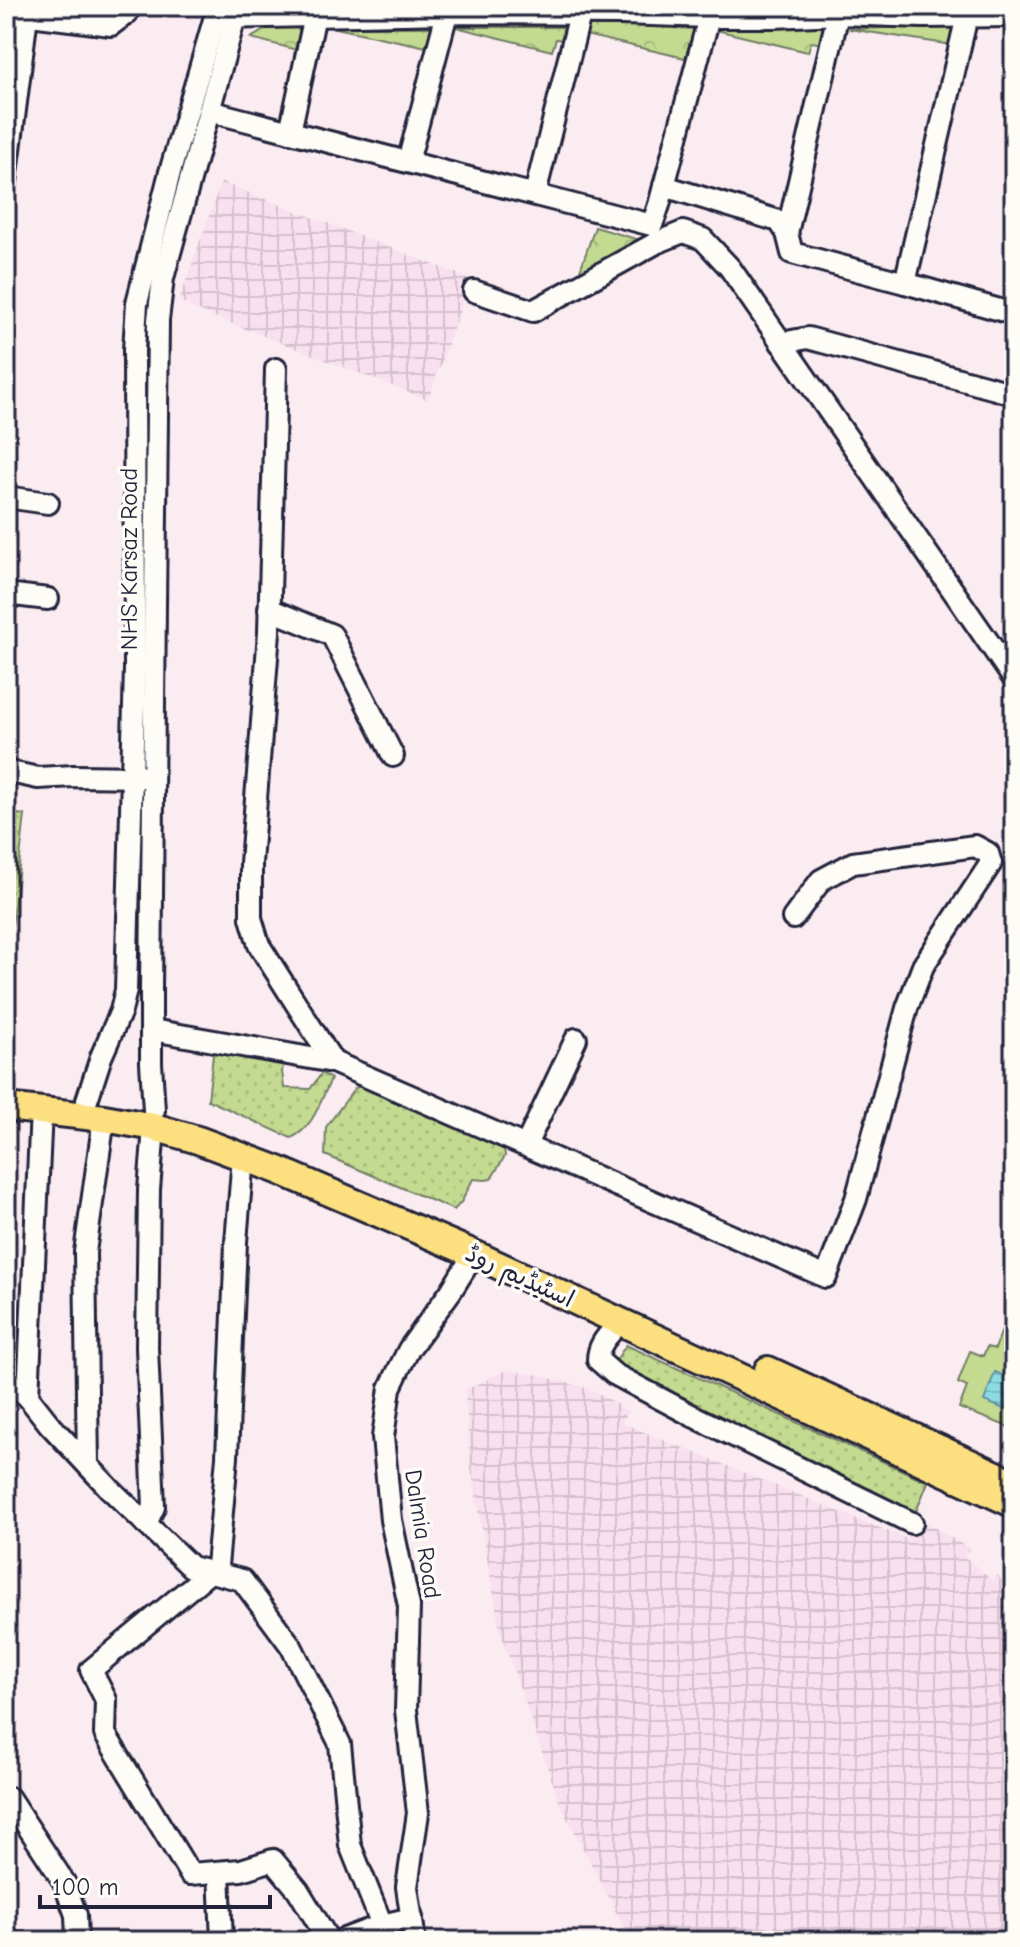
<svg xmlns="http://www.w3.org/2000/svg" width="1020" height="1947" viewBox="0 0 1020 1947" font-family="'Comic Neue','Playpen Sans Arabic',sans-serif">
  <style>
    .industrial { fill: url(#industrial-grid) }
    .grass { fill: url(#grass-dots); stroke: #727e66; stroke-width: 2 }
    .park { fill: url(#park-crowns); stroke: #727e66; stroke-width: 2 }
    .pitch { fill: #c3da90; stroke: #727e66; stroke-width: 2 }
    .water { fill: url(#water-rules); stroke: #6192a0; stroke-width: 2 }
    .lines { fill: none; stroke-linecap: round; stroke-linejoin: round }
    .minor-casing { stroke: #22223b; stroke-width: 26 }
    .major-casing { stroke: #22223b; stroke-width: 32 }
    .minor { stroke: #fdfcf7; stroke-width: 20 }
    .major { stroke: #fce080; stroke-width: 26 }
    .labels { text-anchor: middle; stroke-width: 7; stroke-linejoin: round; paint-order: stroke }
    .street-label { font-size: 24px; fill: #22223b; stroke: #fdfcf7 }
  </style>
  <defs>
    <pattern id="industrial-grid" width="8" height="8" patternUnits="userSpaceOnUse" patternTransform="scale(2)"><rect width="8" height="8" fill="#f9e0ef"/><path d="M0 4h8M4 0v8" fill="none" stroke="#d5c0ce"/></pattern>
    <pattern id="grass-dots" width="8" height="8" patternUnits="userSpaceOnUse" patternTransform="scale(2)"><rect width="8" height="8" fill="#c3da90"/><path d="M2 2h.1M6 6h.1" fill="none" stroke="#a7bb7d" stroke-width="1.8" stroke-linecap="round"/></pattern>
    <pattern id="park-crowns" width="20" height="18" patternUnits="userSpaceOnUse" patternTransform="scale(2)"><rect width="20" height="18" fill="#c3da90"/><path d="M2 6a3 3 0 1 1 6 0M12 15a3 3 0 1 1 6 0" fill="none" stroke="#a7bb7d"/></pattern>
    <pattern id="water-rules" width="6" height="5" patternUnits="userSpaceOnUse" patternTransform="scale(2)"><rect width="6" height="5" fill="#8bdce4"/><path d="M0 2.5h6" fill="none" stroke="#78bcc4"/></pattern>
  </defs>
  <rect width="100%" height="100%" fill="#fbecf2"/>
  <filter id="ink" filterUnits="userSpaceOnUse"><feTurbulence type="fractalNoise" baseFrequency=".0125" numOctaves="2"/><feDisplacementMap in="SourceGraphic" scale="16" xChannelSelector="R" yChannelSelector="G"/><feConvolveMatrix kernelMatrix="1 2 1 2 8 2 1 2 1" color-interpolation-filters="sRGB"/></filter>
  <g filter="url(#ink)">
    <g class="industrial">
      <path d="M221,182L471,279L428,400L194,309L179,300Z"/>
      <path d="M506,1370L539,1375L593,1390L628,1411L622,1423L907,1539L911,1531L915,1514L969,1549L964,1556L992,1580L997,1575L1014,1592V1941H631L560,1804L500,1631L470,1462L465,1390Z"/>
    </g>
    <g class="grass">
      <path d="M17,814L25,815L9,952H6V851H11Z"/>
      <path d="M214,1046L285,1057L282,1071L284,1088L310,1089L322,1073L331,1079C321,1100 313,1129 291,1138L208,1100Z"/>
      <path d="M362,1086L504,1148L505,1156L491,1179L485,1180L473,1179L462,1201L454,1210L325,1155L326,1127L355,1088Z"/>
      <path d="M626,1345L928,1482L915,1514H910L615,1362Z"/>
    </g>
    <g class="park">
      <path d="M825,24V44L811,42L808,52L720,31V25Z"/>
      <path d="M292,26L302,30L297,50L251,38L266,29Z"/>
      <path d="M587,26H695L685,58L585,35Z"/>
      <path d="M956,26L953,45L849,29Z"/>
      <path d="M331,27H433L427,47Z"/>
      <path d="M456,27H563L562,40L556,39L552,51Z"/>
      <path d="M595,227L640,240L576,282Z"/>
    </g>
    <path class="pitch" d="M1006,1319L1014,1322V1429L959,1408L967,1387L958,1383L970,1351L983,1356L987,1347L995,1349Z"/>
    <path class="water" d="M995,1372L1014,1380V1413L984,1401Z"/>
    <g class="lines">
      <g class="minor-casing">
        <g id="minor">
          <path d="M6,12L111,25L127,13L128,6"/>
          <path d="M967,16L905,283L1014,314"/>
          <path d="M223,18L447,13L622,14L709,17H774L838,14L923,17L1014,16"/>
          <path d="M209,111L652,225L659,205L709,17"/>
          <path d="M290,132L315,15V6"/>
          <path d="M408,162L447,13"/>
          <path d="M6,181L27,15"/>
          <path d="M664,186L779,221L787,233L792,253L905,283"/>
          <path d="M535,194L580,14"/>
          <path d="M787,233L838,14"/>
          <path d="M474,291L533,311L656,243L683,232L703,239L730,268L1014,679"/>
          <path d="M781,343L808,338L1014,394"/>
          <path d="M276,369L269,632L251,863V918L259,945L333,1062"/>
          <path d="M6,497L48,503"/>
          <path d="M6,594L48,599"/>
          <path d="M269,609L332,635L393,756"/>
          <path d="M6,771L38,778L74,776L145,777"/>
          <path d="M152,1030L333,1062L826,1277L856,1199L907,1008L923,966L991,863L988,853L975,846L853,863L821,880L793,918"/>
          <path d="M87,1100L101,1057L121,1011L126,990L135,669L134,350L137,303L170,172L218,6"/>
          <path d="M154,1110L151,1063V990L158,320L163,278L238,6"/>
          <path d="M526,1145L576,1039"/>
          <path d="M243,1157L236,1242L227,1457L217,1566L91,1670L106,1700L105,1734L190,1874L241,1870L273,1860L298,1890L329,1941"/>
          <path d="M620,1322C610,1334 598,1343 598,1360L614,1374L693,1416L912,1523"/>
          <path d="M6,1378L28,1397L50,1425L110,1489L191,1567L242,1580L291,1646L340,1744L350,1845L382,1925L412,1918"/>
          <path d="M28,1397L41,1110"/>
          <path d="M88,1465L85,1252L104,1118"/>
          <path d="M146,1524L154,1507L147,1348L149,1190L154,1127"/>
          <path d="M9,1798L64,1882L76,1915L77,1941"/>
          <path d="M219,1872L222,1941"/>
          <path d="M339,1941L382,1925"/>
          <path d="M415,1941L407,1887L418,1813L406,1710L409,1606L391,1520L383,1437L390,1388L399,1369L409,1349L451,1291L474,1254"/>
        </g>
      </g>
      <g class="major-casing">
        <g id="major">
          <path d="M6,1107L104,1118L154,1127L198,1140L278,1170L474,1254L1014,1504"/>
          <path d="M768,1370L1014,1483"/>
        </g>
      </g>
      <use href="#minor" class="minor"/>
      <use href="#major" class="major"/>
    </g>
  </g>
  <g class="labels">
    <g class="street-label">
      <text transform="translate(129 559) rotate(-90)" y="8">NHS Karsaz Road</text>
      <text transform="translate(520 1276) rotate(25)" y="8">اسٹیڈیم روڈ</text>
      <text transform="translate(423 1534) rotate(81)" y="8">Dalmia Road</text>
    </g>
  </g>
  <rect width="1020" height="1947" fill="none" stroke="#fdfcf7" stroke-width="32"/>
  <rect x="16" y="16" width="988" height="1915" fill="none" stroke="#22223b" stroke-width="3" filter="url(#ink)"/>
  <path d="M40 1895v12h230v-12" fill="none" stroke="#22223b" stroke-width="4"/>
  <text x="52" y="1895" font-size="24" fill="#22223b" stroke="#fdfcf7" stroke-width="6" paint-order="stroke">100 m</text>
</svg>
